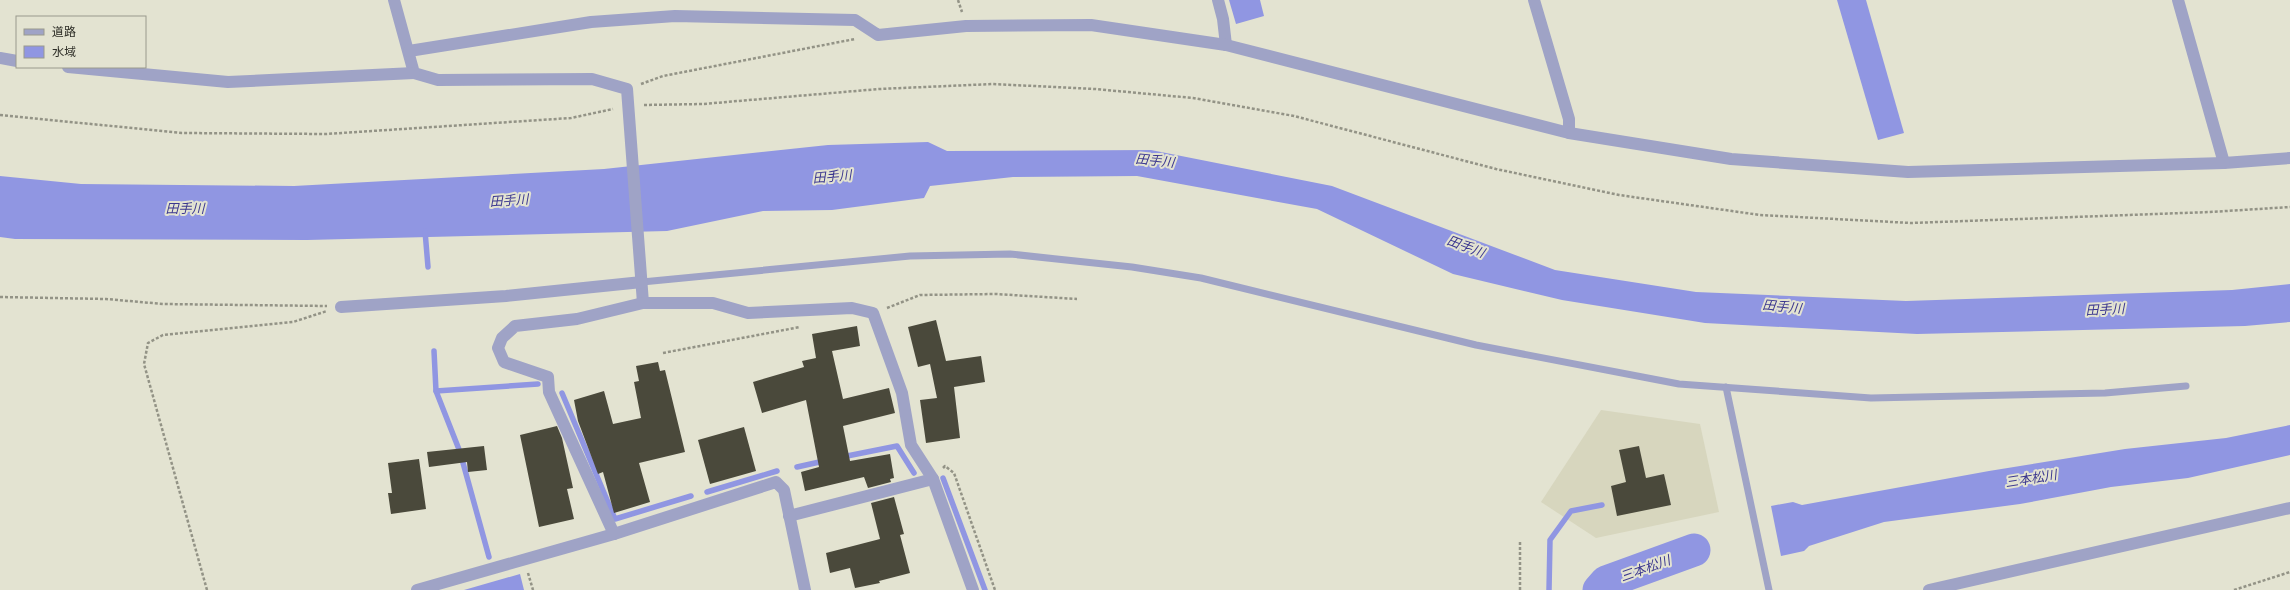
<svg xmlns="http://www.w3.org/2000/svg" width="2290" height="590" viewBox="0 0 2290 590" font-family="Helvetica,'Noto Sans JP',sans-serif">
  <style>
    .built { fill: #d7d6be }
    .water { fill: #9096e2 }
    .lines { fill: none; stroke-linecap: round; stroke-linejoin: round }
    .stream { stroke: #9096e2; stroke-width: 5.5 }
    .river { stroke: #9096e2; stroke-width: 33 }
    .building { fill: #4a493b }
    .path { stroke: #939386; stroke-width: 2.5; stroke-dasharray: 3 2; stroke-linecap: butt }
    .service { stroke: #9fa3c6; stroke-width: 7 }
    .minor { stroke: #9fa3c6; stroke-width: 12 }
    .labels { text-anchor: middle; stroke-width: 4; stroke-linejoin: round; paint-order: stroke }
    .water-label { font-size: 13px; font-style: italic; fill: #3b378f; stroke: #e3e3d1 }
  </style>
  <rect width="100%" height="100%" fill="#e3e3d1"/>
  <path class="built" d="M1601,410L1700,424L1719,512L1596,538L1541,502Z"/>
  <g class="water">
    <path d="M1229,0H1260L1264,16L1236,24Z"/>
    <path d="M1837,0H1866L1904,133L1878,140Z"/>
    <path d="M928,142L947,151L1151,150L1332,186L1555,270L1696,292L1906,301L2232,290L2290,284V322L2245,326L1917,334L1705,323L1562,300L1453,274L1317,209L1137,176L1013,177L930,186L924,198L832,210L763,211L667,231L307,240L15,239L0,237V176L81,184L294,186L604,169L828,145Z"/>
    <path d="M2290,425V455L2188,478L2111,487L2020,504L1884,522L1809,546L1804,551L1781,556L1771,506L1793,502L1802,505L1989,471L2125,449L2226,438Z"/>
    <path d="M520,574L524,590H464Z"/>
  </g>
  <g class="lines">
    <g class="stream">
      <path d="M425,231L428,267"/>
      <path d="M434,351L436,391L460,452L489,557"/>
      <path d="M436,391L538,384"/>
      <path d="M562,393L615,519L691,496"/>
      <path d="M842,457L897,446L914,473"/>
      <path d="M797,467L824,461"/>
      <path d="M943,478L985,590"/>
      <path d="M707,492L777,471"/>
      <path d="M1549,590L1550,540L1571,511L1602,505"/>
    </g>
    <path class="river" d="M1599,590L1606,582L1694,550"/>
  </g>
  <g class="building">
    <path d="M936,320L946,361L981,356L985,382L954,387L960,438L926,443L920,400L937,398L930,364L918,367L908,327Z"/>
    <path d="M857,326L860,346L832,351L843,399L889,388L895,413L843,426L850,461L890,454L894,478L890,479L891,482L868,488L864,477L805,491L801,472L819,467L806,400L762,413L753,382L804,367L802,361L816,358L812,334Z"/>
    <path d="M658,362L660,371L665,370L685,452L639,463L650,502L614,513L603,472L598,474L578,421L574,400L604,391L613,424L641,418L634,382L639,381L636,366Z"/>
    <path d="M557,426L562,438L573,488L567,489L574,519L539,527L520,435Z"/>
    <path d="M744,427L756,471L710,484L698,440Z"/>
    <path d="M484,446L487,470L468,472L467,462L429,467L427,452Z"/>
    <path d="M1639,446L1646,478L1664,474L1671,505L1617,516L1611,486L1626,482L1619,450Z"/>
    <path d="M419,459L426,509L391,514L388,493H392L388,463Z"/>
    <path d="M894,497L904,534L900,535L910,573L879,581L880,583L855,588L850,568L830,573L826,553L880,539L871,503Z"/>
  </g>
  <g class="lines">
    <g class="path">
      <path d="M958,0L962,12"/>
      <path d="M641,84L663,76L855,39"/>
      <path d="M644,105L703,104L879,89L993,84L1095,89L1193,98L1294,116L1496,169L1619,195L1760,215L1911,223L2210,212L2290,207"/>
      <path d="M0,115L182,133L326,134L571,118L613,109"/>
      <path d="M0,297L106,299L163,304L327,306"/>
      <path d="M887,308L920,295L996,294L1077,299"/>
      <path d="M663,353L800,327"/>
      <path d="M943,468L945,466L954,473L995,590"/>
      <path d="M528,573L533,590"/>
      <path d="M207,590L144,364L148,343L163,335L293,322L327,311"/>
      <path d="M1520,590V540"/>
      <path d="M2234,590L2290,572"/>
    </g>
    <g class="service">
      <path d="M642,282L910,256L1010,254L1132,267L1201,278L1476,345L1679,384L1871,398L2105,393L2186,386"/>
      <path d="M1726,387L1769,590"/>
    </g>
    <g class="minor">
      <path d="M394,0L414,73L438,80L592,79L627,89L643,303"/>
      <path d="M1218,0L1223,19L1226,45"/>
      <path d="M1534,0L1569,119V133"/>
      <path d="M2178,0L2224,163L2290,158"/>
      <path d="M409,51L591,22L675,16L855,20L878,35L966,26L1091,25L1226,45L1569,133L1731,159L1908,172L2224,163"/>
      <path d="M0,58L17,61"/>
      <path d="M68,67L228,82L414,73"/>
      <path d="M341,307L506,296L642,282"/>
      <path d="M789,516L933,479"/>
      <path d="M614,534L549,392L548,377L504,362L498,348L502,338L515,326L577,319L643,303H713L748,313L852,308L873,313L902,393L911,445L933,479L973,590"/>
      <path d="M417,590L614,534L776,482L784,490L805,590"/>
      <path d="M1929,590L2290,508"/>
    </g>
  </g>
  <g class="labels">
    <g class="water-label">
      <text transform="translate(1155 160) rotate(6)" y="5">田手川</text>
      <text transform="translate(832 176) rotate(-5)" y="5">田手川</text>
      <text transform="translate(509 200) rotate(-4)" y="5">田手川</text>
      <text x="185" y="213">田手川</text>
      <text transform="translate(1466 246) rotate(21)" y="5">田手川</text>
      <text transform="translate(1782 306) rotate(6)" y="5">田手川</text>
      <text transform="translate(2105 309) rotate(-3)" y="5">田手川</text>
      <text transform="translate(2031 478) rotate(-9)" y="5">三本松川</text>
      <text transform="translate(1645 568) rotate(-20)" y="5">三本松川</text>
    </g>
  </g>
  <rect x="16" y="16" width="130" height="52" fill="#e3e3d1" stroke="#9a9a8d"/>
  <rect x="24" y="29" width="20" height="6" fill="#9fa3c6" stroke="#9a9a8d"/>
  <text x="52" y="36" font-size="12" fill="#2d2d26">道路</text>
  <rect x="24" y="46" width="20" height="12" fill="#9096e2" stroke="#9a9a8d"/>
  <text x="52" y="56" font-size="12" fill="#2d2d26">水域</text>
</svg>
